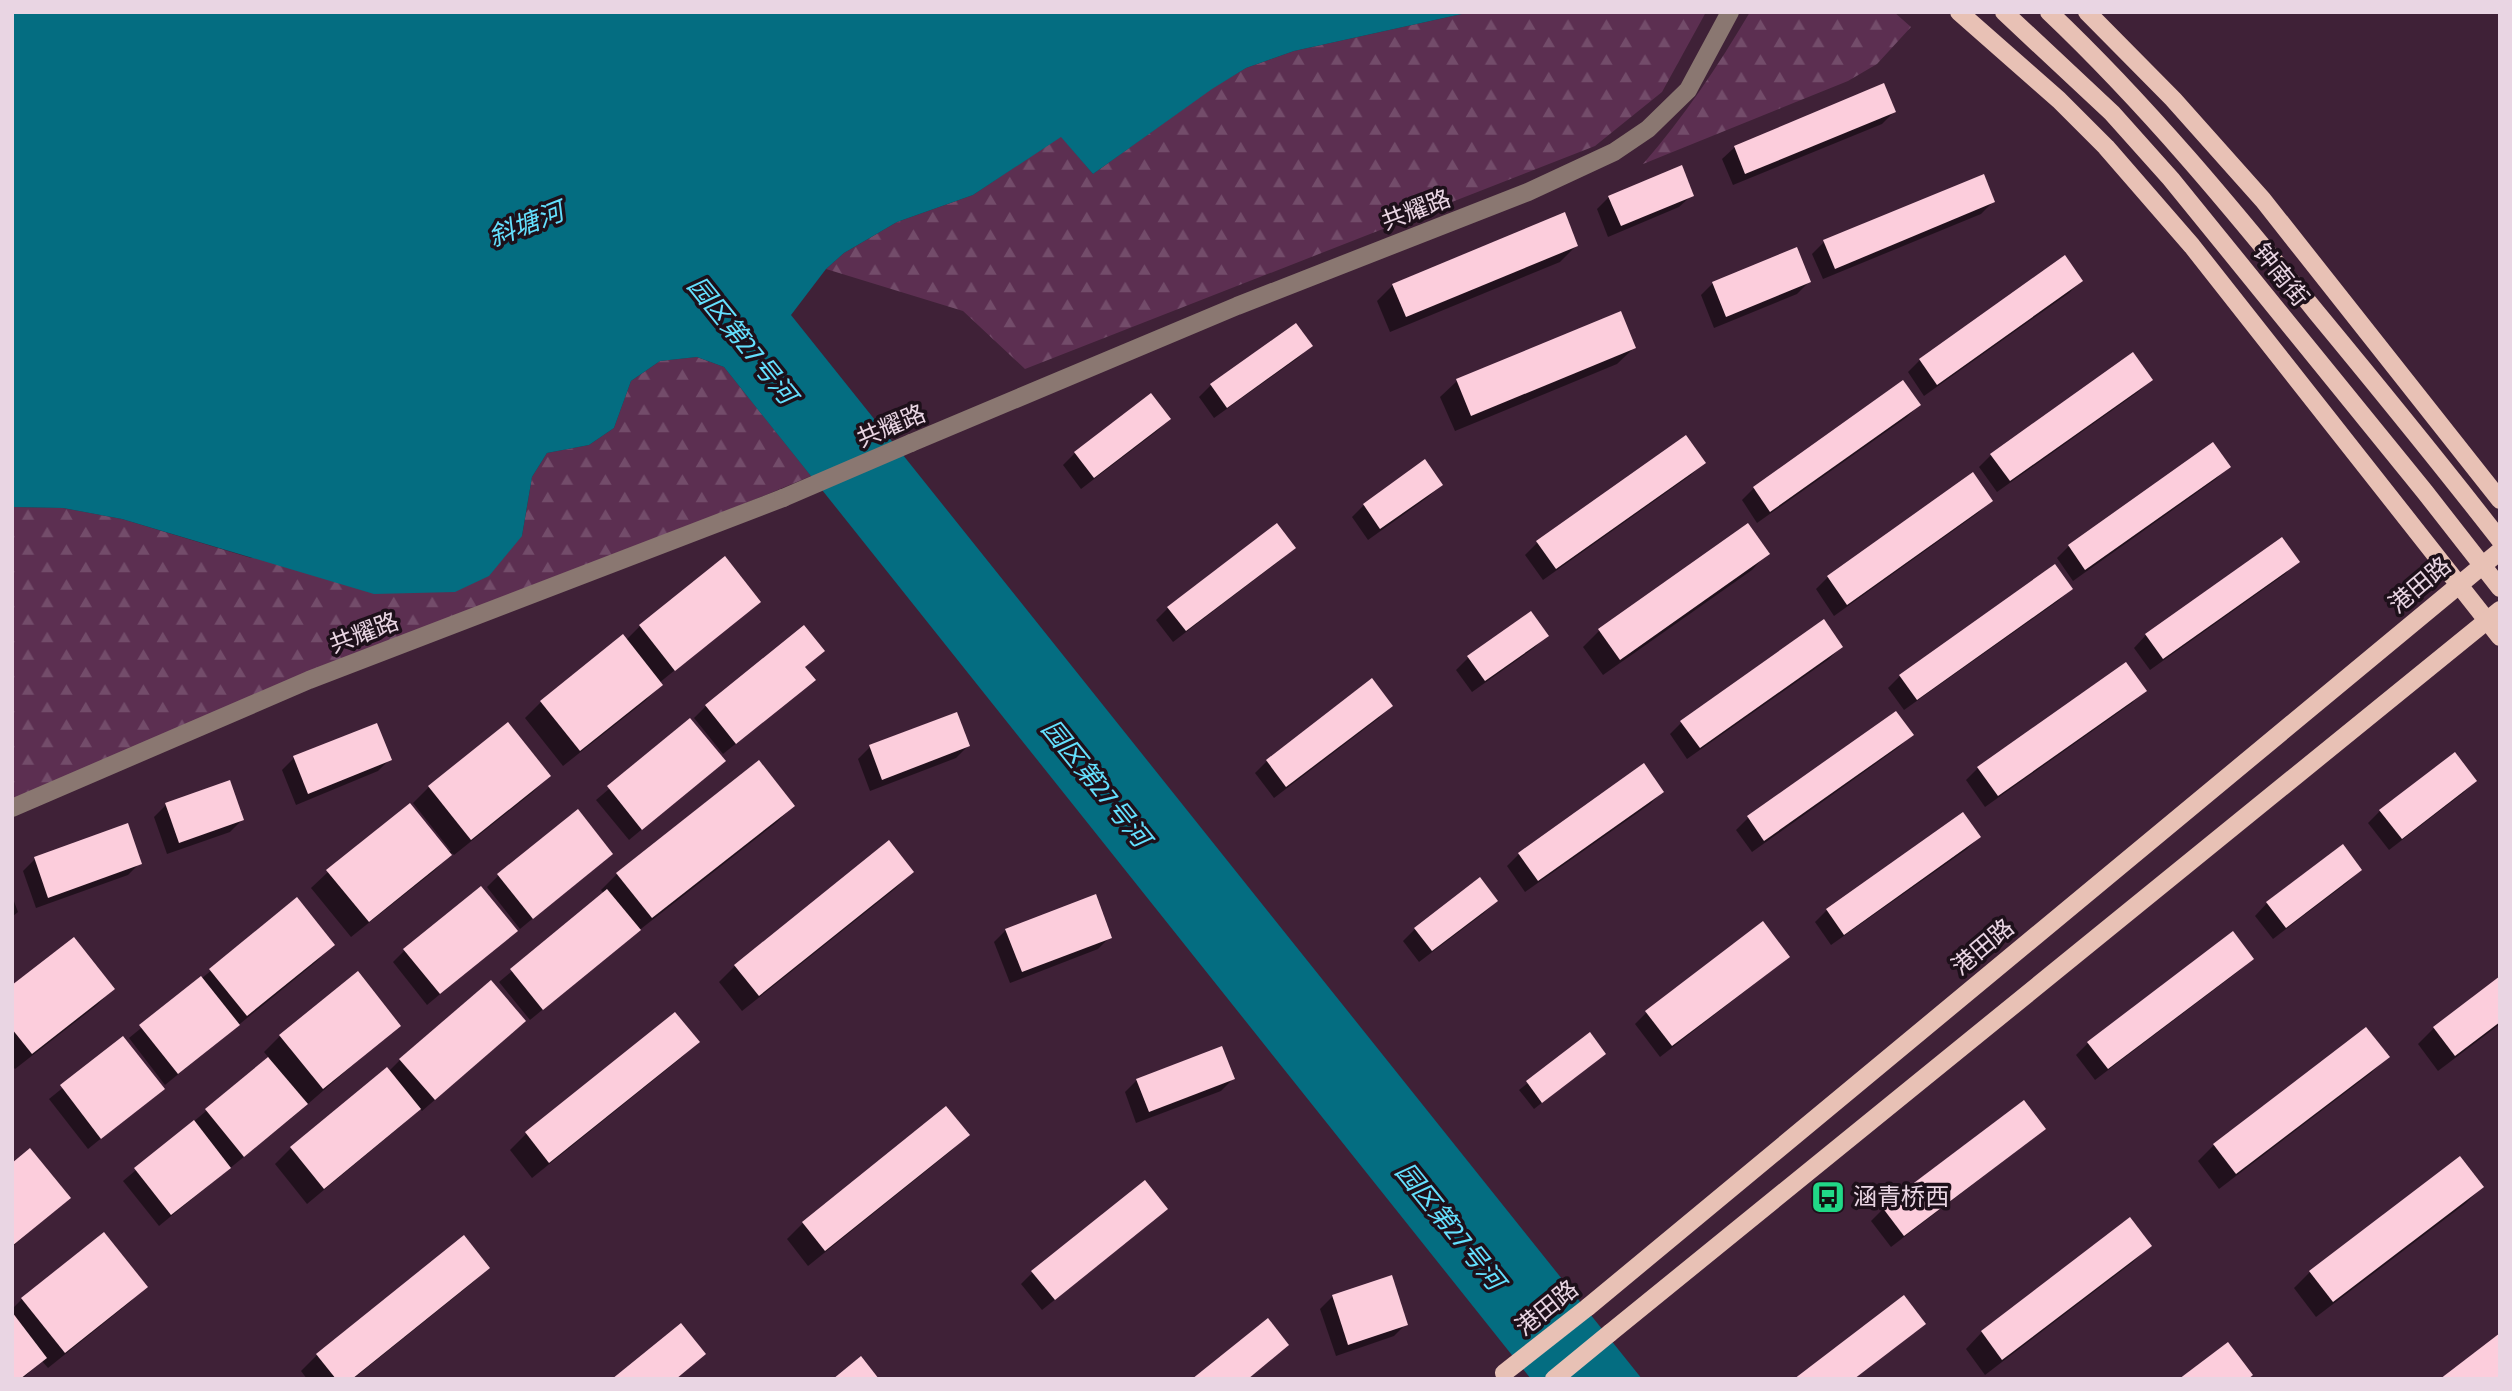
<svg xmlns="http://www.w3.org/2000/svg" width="2512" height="1391" viewBox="0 0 2512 1391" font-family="'Asap Condensed','Noto Sans SC',sans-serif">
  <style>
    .forest { fill: url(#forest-firs) }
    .water { fill: #046d81 }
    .shadow { fill: #0007 }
    .building { fill: #fccddc }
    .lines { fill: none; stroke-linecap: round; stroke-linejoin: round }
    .minor { stroke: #8a7771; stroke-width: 18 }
    .major { stroke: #e8c1b5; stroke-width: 18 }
    .minor-bridge { stroke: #8a7771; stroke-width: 18 }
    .major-bridge { stroke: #e8c1b5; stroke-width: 18 }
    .labels { text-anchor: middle; stroke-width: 7; stroke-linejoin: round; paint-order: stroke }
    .street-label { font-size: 24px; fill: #e9d5e3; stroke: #1d101a }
    .poi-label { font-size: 24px; fill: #e9d5e3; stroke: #1d101a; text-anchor: start }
    .water-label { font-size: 26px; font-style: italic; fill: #64e0fe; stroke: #1d101a }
  </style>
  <defs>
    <pattern id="forest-firs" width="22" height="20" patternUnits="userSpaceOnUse" patternTransform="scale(1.75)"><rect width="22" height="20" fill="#5c2f51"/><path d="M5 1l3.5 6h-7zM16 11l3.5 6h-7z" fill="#734c6a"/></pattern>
  </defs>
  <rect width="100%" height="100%" fill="#3f2137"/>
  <g class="forest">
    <path d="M1471,12H1706L1662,92L1595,146L1025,369L963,311L826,269L844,253L897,222L973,195L1061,136L1093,174L1212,88L1246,68L1294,51Z"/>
    <path d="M1750,12H1894L1911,27L1877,64L1848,81L1643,164C1684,117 1718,66 1750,12Z"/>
    <path d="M697,357L724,367L811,476L12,809V507L63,508L122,519L251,558L522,536L532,477L547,453L589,445L614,428L631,381L660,361Z"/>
  </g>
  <path class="water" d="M12,12H1471L1294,51L1246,68L1212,89L1093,174L1061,137L973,195L897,222L844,253L826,269L791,315L1642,1379H1531L724,367L697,357L660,361L631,381L614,428L589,445L547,453L532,477L522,536L489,576L455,592L374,594L122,519L63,508L12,507Z"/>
  <g class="shadow">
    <path d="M1894,112L1882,124L1733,185L1722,159L1735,147Z"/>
    <path d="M1692,195L1679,207L1608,237L1597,209L1609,197Z"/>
    <path d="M1993,202L1981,214L1823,279L1812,254L1824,242Z"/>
    <path d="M1576,246L1560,262L1390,332L1377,301L1393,285Z"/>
    <path d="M2081,281L2069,293L1924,396L1908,372L1920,360Z"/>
    <path d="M1809,282L1797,294L1714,328L1701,295L1713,283Z"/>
    <path d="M1620,313L1634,348L1617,364L1455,431L1440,397L1457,381Z"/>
    <path d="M1310,346L1298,358L1214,418L1199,397L1211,385Z"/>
    <path d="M2151,380L2138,392L1997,492L1979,467L1991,455Z"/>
    <path d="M1903,383L1919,405L1907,417L1757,523L1742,500L1754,488Z"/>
    <path d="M1151,395L1169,419L1157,431L1081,489L1063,465L1075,453Z"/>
    <path d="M1685,438L1703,463L1691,475L1543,580L1525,555L1537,543Z"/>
    <path d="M2228,467L2216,479L2073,581L2057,558L2069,546Z"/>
    <path d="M1972,475L1990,501L1978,513L1834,616L1816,589L1828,577Z"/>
    <path d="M1441,485L1428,497L1368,540L1352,517L1364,505Z"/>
    <path d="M1294,547L1282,559L1173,642L1156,620L1168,608Z"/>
    <path d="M1768,553L1752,570L1603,675L1583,647L1599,631Z"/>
    <path d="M725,559L759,602L659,683L661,685L645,701L563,766L525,718L541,702L625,641L640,626Z"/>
    <path d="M2297,562L2285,574L2150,670L2134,648L2146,635Z"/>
    <path d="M2071,589L2058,601L1904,710L1888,688L1900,676Z"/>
    <path d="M1546,636L1534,648L1472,692L1456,670L1468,658Z"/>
    <path d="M1841,647L1829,659L1687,759L1670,734L1682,722Z"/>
    <path d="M822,651L804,668L801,691L723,754L694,718L706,706Z"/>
    <path d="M2144,691L2132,703L1985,807L1966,780L1978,768Z"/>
    <path d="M1391,706L1379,718L1274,798L1255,773L1267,761Z"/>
    <path d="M1896,713L1911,735L1899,747L1752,852L1736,830L1748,818Z"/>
    <path d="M690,720L724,761L629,840L596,800Z"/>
    <path d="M968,746L956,758L870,791L858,759L870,747Z"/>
    <path d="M294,758L390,759L378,771L296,805L282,770Z"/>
    <path d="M1643,766L1662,792L1650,804L1525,892L1507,866L1519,854Z"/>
    <path d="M549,776L533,792L454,855L452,853L434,871L351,937L311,888L328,872L451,851L413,803L429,787Z"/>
    <path d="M2475,781L2463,793L2389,850L2368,823L2380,811Z"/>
    <path d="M166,805L242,820L230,832L167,854L154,817Z"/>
    <path d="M793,806L777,822L637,932L530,1020L499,982L604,894L601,890L617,874Z"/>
    <path d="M1979,837L1967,849L1831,945L1815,922L1827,910Z"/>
    <path d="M611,854L520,929L487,887L499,875Z"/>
    <path d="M35,859L140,863L128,875L36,908L23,871Z"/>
    <path d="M2360,870L2348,882L2273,939L2255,916L2267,903Z"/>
    <path d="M912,872L896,888L742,1011L719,982L735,966Z"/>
    <path d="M12,896L18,912L12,917Z"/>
    <path d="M297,900L333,944L317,961L165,1085L129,1038Z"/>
    <path d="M1496,901L1484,913L1419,962L1403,941L1415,929Z"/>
    <path d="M1006,930L1110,937L1098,949L1010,983L994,942Z"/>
    <path d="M516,931L427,1005L393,962L405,950Z"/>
    <path d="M1787,956L1775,968L1660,1057L1635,1024L1647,1012Z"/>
    <path d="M2251,959L2239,971L2095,1080L2076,1055L2088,1043Z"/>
    <path d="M2500,978V1024L2438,1071L2418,1044L2434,1028Z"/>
    <path d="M12,988L113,989L97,1005L15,1069L12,1066Z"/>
    <path d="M675,1014L697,1042L681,1058L532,1178L510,1150L526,1134Z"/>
    <path d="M399,1025L294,1116L159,1226L123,1181L269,1058L264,1052L280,1036Z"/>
    <path d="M512,1033L422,1111L419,1108L402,1125L307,1204L275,1164L291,1148L388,1072L400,1060Z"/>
    <path d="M1589,1035L1604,1054L1534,1109L1519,1090Z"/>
    <path d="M123,1039L162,1089L88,1149L49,1099Z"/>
    <path d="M2387,1057L2371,1073L2219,1189L2198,1161L2214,1145Z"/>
    <path d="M1233,1079L1221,1091L1136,1123L1125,1092L1137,1080Z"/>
    <path d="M946,1108L967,1135L951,1151L808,1266L787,1239L803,1223Z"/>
    <path d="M2043,1128L2031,1140L1891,1247L1871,1221L1883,1209Z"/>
    <path d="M12,1165L68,1198L12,1247Z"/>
    <path d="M2482,1187L2466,1203L2316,1317L2294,1288L2310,1272Z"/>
    <path d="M2130,1220L2149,1246L2133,1262L1985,1375L1966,1349L1982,1332Z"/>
    <path d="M1153,1221L1042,1310L1021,1284L1033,1272Z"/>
    <path d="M488,1268L471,1284L353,1379H307L301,1371L317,1355Z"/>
    <path d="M145,1287L129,1303L48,1368L42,1361L22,1379H12V1309L22,1299Z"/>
    <path d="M1333,1296L1406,1324L1394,1336L1336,1356L1320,1309Z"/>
  </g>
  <g class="building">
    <path d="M1884,83L1896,112L1745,174L1734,146Z"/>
    <path d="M1682,165L1694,196L1621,226L1608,196Z"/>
    <path d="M1984,174L1995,202L1835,269L1823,240Z"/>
    <path d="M1565,212L1578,246L1406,317L1392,284Z"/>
    <path d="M1797,247L1811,282L1726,317L1712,282Z"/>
    <path d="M2065,255L2083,281L1937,385L1919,359Z"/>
    <path d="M1621,311L1636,348L1471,416L1456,379Z"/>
    <path d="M1296,323L1313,346L1227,408L1210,384Z"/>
    <path d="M2133,352L2153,380L2010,481L1990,454Z"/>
    <path d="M1903,380L1921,405L1770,512L1753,487Z"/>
    <path d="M1151,393L1171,419L1094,478L1074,452Z"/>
    <path d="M1686,435L1706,463L1556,569L1536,541Z"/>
    <path d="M2213,442L2231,467L2085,570L2068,545Z"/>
    <path d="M1425,459L1443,485L1380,529L1363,504Z"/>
    <path d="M1973,472L1993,501L1847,605L1827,576Z"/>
    <path d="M1277,523L1296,548L1186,631L1167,607Z"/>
    <path d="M1748,523L1770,554L1620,660L1598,629Z"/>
    <path d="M2282,537L2300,562L2163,659L2145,634Z"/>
    <path d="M725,556L761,602L675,671L639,625Z"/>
    <path d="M2055,564L2073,589L1917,700L1899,675Z"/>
    <path d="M1531,611L1549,636L1485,681L1467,656Z"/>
    <path d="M1824,619L1843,647L1700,748L1680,721Z"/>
    <path d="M804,625L825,651L805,667L816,680L736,744L705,705Z"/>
    <path d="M623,634L663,685L580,751L540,701Z"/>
    <path d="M2126,662L2147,691L1998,796L1977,767Z"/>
    <path d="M1372,678L1393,706L1286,787L1266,760Z"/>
    <path d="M1896,711L1914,735L1764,841L1747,816Z"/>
    <path d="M957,712L970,746L882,780L869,745Z"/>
    <path d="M690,718L726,761L642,830L607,786Z"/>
    <path d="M508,722L551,776L471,840L428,786Z"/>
    <path d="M377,723L392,760L308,794L293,756Z"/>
    <path d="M2455,752L2477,781L2402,839L2379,810Z"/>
    <path d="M759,760L795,806L652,918L616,873Z"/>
    <path d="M1644,763L1664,792L1538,881L1518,853Z"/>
    <path d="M230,780L244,820L179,843L165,803Z"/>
    <path d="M410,803L452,855L369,922L326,870Z"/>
    <path d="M578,809L613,854L533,919L497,874Z"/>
    <path d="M1963,812L1981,837L1844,935L1826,909Z"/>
    <path d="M128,823L142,864L48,898L34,857Z"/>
    <path d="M889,840L914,872L759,996L734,965Z"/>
    <path d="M2343,844L2362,870L2286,928L2266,902Z"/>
    <path d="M1480,877L1498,901L1432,951L1414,928Z"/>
    <path d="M481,886L518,931L440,994L403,949Z"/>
    <path d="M607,889L641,930L543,1010L510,969Z"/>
    <path d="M1096,894L1112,938L1022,972L1005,929Z"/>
    <path d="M297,897L335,945L247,1016L209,969Z"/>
    <path d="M1763,921L1790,957L1672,1046L1645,1011Z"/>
    <path d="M2233,931L2254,959L2108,1069L2087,1042Z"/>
    <path d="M74,937L115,989L32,1054L12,1029V985Z"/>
    <path d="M358,971L401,1026L323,1089L279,1035Z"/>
    <path d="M201,976L240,1025L178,1074L139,1025Z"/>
    <path d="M2500,976V1022L2455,1056L2433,1027Z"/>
    <path d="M491,980L526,1021L435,1100L399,1059Z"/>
    <path d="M675,1012L700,1042L549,1163L525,1132Z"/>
    <path d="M2366,1027L2390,1057L2236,1174L2213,1144Z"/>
    <path d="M1590,1032L1606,1054L1542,1103L1526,1081Z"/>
    <path d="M123,1036L165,1089L101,1139L60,1085Z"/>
    <path d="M1222,1046L1235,1079L1149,1112L1136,1079Z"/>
    <path d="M268,1057L308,1104L244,1157L205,1109Z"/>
    <path d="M387,1067L421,1109L324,1189L290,1147Z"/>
    <path d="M2024,1100L2046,1129L1904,1236L1882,1207Z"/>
    <path d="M946,1106L970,1135L825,1251L802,1222Z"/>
    <path d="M194,1120L231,1168L171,1215L134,1168Z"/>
    <path d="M30,1148L71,1198L12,1246V1163Z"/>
    <path d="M2460,1156L2484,1187L2333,1302L2309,1271Z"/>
    <path d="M1145,1180L1168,1209L1055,1300L1031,1271Z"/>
    <path d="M2130,1217L2152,1246L2002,1360L1981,1331Z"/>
    <path d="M104,1232L148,1287L65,1353L21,1298Z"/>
    <path d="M464,1235L490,1268L352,1379H336L316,1354Z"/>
    <path d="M1392,1275L1408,1325L1348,1345L1332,1295Z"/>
    <path d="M1904,1295L1926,1324L1854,1379H1794Z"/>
    <path d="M12,1312L47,1358L20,1379H12Z"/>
    <path d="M1268,1318L1289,1345L1248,1379H1192Z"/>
    <path d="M681,1323L706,1354L676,1379H612Z"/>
    <path d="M2500,1333V1376L2496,1379H2440Z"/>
    <path d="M2228,1342L2253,1375L2248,1379H2179Z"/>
    <path d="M861,1356L879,1379H833Z"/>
  </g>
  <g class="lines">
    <g class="minor">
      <path d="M911,443L1237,306L1528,192L1614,152L1648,129L1688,90L1730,12"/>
      <path d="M12,808L309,680L783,498"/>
    </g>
    <g class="major">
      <path d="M1959,12L2059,100L2106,147L2192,246L2500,637"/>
      <path d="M2049,12C2147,105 2232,208 2317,313C2379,388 2440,463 2500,540"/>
      <path d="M2087,12L2173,99L2263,200L2500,500"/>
      <path d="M1588,1307L2500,551"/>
      <path d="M1610,1333L2500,610"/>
    </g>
    <path class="minor-bridge" d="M783,498L911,443"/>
    <g class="major-bridge">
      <path d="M2004,12L2112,113L2171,179L2425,492L2500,588"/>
      <path d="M1504,1373L1588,1307"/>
      <path d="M1554,1379L1610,1333"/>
    </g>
  </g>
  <defs>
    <g id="bus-square" transform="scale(1.75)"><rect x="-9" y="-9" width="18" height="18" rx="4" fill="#21d887" stroke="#1d101a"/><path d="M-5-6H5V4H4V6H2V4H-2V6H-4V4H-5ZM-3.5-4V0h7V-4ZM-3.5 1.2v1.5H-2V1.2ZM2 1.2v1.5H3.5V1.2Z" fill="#111"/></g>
  </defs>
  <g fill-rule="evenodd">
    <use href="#bus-square" x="1828" y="1197"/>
  </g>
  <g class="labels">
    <g class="street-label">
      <text transform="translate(1416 210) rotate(-21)" y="8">共耀路</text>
      <text transform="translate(2281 275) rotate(51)" y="8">钟南街</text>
      <text transform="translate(891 426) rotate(-23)" y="8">共耀路</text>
      <text transform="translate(2420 585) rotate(-40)" y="8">港田路</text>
      <text transform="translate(364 633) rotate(-21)" y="8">共耀路</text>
      <text transform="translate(1983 947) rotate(-40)" y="8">港田路</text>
      <text transform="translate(1547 1308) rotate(-39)" y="8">港田路</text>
    </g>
    <g class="poi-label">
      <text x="1853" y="1205">涵青桥西</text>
    </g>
    <g class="water-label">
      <text transform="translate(526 224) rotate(-21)" y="9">斜塘河</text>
      <text transform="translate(742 340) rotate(51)" y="9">园区第27号河</text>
      <text transform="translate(1096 783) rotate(51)" y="9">园区第27号河</text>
      <text transform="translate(1450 1226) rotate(51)" y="9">园区第27号河</text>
    </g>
  </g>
  <rect width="2512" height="1391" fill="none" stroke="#e9d5e3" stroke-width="28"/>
</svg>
